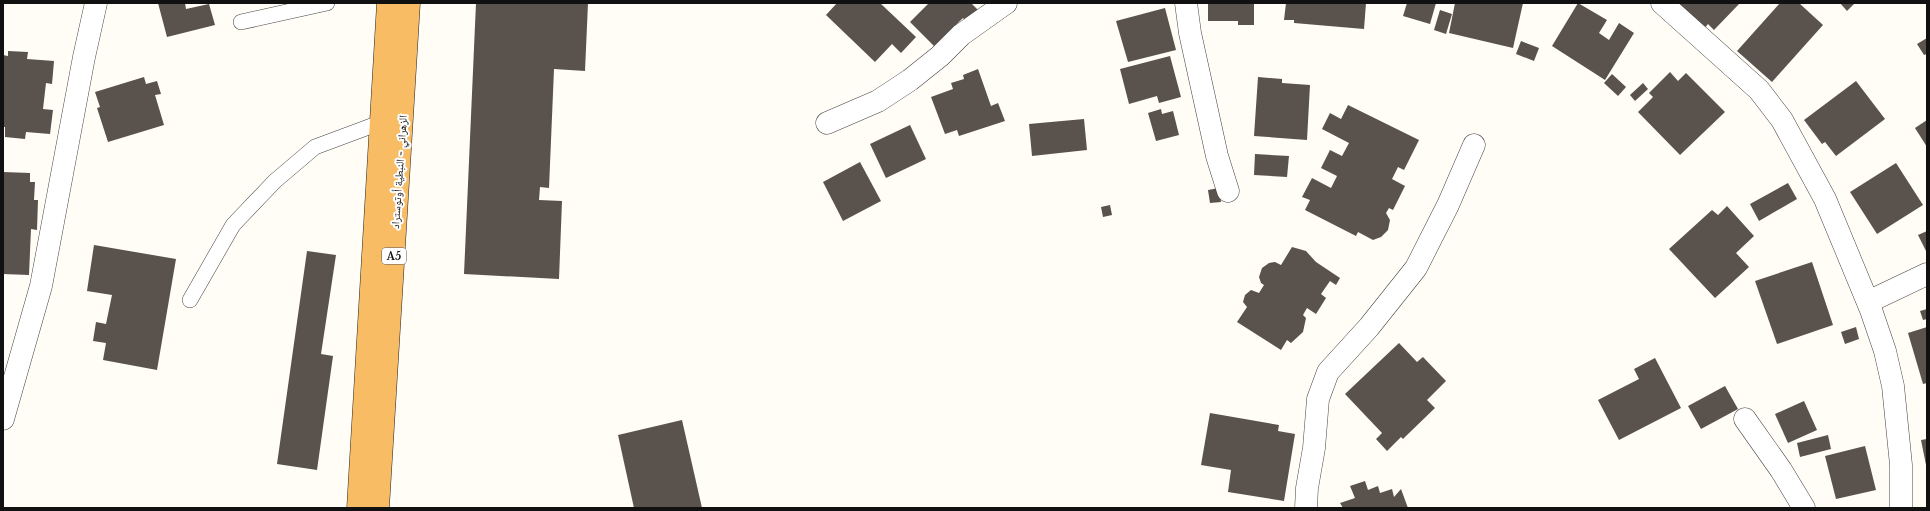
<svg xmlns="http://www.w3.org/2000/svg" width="1930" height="511" viewBox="0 0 1930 511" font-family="'Libre Baskerville','Noto Naskh Arabic',serif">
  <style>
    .building { fill: #5a524d }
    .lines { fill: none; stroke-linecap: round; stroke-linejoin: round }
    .service-casing { stroke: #444; stroke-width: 16 }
    .minor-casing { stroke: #444; stroke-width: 23 }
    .trunk-casing { stroke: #222; stroke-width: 23 }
    .service { stroke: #fff; stroke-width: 15 }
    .minor { stroke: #fff; stroke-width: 22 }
    .trunk { stroke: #f7bc64; stroke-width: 22 }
    .labels { text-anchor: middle; stroke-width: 4; stroke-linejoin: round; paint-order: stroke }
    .shield { fill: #fff; stroke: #585858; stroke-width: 1 }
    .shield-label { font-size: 10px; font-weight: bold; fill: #111 }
    .street-label { font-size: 11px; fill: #111; stroke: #fff }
  </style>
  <rect width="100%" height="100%" fill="#fffdf5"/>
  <g class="building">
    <path d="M158,3H185L186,9L209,4L215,25L167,37Z"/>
    <path d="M476,3H588L585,71L554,69L549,188L540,187L539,200L562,201L559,279L464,274Z"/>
    <path d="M837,3H880L916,37L901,53L892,44L875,62L826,15Z"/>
    <path d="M929,3H971L979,11L967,23L963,18L934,46L910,22Z"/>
    <path d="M1208,3H1254V25H1238V21H1208Z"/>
    <path d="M1286,3H1366L1364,29L1294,23V20H1284Z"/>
    <path d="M1407,3H1436L1430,24L1403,16Z"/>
    <path d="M1455,3H1523L1513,48L1449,33Z"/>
    <path d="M1578,3L1607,20L1599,33L1609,40L1619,23L1634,33L1605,80L1552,46Z"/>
    <path d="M1676,3H1740L1714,30L1708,24L1704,29Z"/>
    <path d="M1780,3H1799L1823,25L1772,82L1737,51Z"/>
    <path d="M1840,3H1855L1847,11Z"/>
    <path d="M1165,8L1176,50L1128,62L1116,21Z"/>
    <path d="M1440,10L1452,14L1446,34L1434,30Z"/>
    <path d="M1927,38V54L1924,55L1917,44Z"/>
    <path d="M1521,41L1539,48L1534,61L1516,54Z"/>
    <path d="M8,51L28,52L27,59L54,61L52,84L46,83L43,109L53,110L50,134L26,132L25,139L5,137V127H3V55L8,56Z"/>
    <path d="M1170,56L1181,97L1159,103L1157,96L1129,104L1120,69Z"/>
    <path d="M978,69L991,106L998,103L1005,121L959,136L957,130L945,134L931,97L953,89L951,83L964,79L963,75Z"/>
    <path d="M1670,72L1678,81L1686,73L1725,112L1680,155L1638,112L1653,97L1649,93Z"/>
    <path d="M1612,74L1626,87L1618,96L1604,83Z"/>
    <path d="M144,77L146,84L157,81L161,94L155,95L164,125L108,142L97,108L100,107L95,92Z"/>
    <path d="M1258,77L1282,79V83L1310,85L1307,140L1254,136Z"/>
    <path d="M1856,81L1885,119L1836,156L1825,142L1822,144L1804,120Z"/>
    <path d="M1643,83L1648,89L1635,101L1630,95Z"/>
    <path d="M1348,105L1419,140L1404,170L1398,167L1392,179L1405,186L1393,210L1389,208L1386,213L1390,220L1388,230L1381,237L1373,240L1358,232L1356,236L1305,210L1310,200L1302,197L1312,178L1331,188L1337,176L1321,168L1330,150L1342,156L1349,143L1322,129L1330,113L1341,119Z"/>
    <path d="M1161,109L1162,114L1173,111L1179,135L1156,141L1148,113Z"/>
    <path d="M1084,119L1087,150L1032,156L1029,124Z"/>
    <path d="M1927,120V147L1915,128Z"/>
    <path d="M910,125L926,159L886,178L870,144Z"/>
    <path d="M1255,154L1289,156L1287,177L1254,175Z"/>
    <path d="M860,162L881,201L843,221L823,182Z"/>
    <path d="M1896,163L1923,205L1877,234L1850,192Z"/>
    <path d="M3,172L30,173V182H35L34,200H38L37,230L31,229L29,275L3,274Z"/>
    <path d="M1788,183L1797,199L1759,221L1750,204Z"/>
    <path d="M1219,188L1221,202L1210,203L1208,190Z"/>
    <path d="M1110,205L1112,215L1103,217L1101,207Z"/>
    <path d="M1727,206L1754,236L1736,253L1749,267L1715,298L1669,249L1712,210L1718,215Z"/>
    <path d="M1927,231V253L1918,235Z"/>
    <path d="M94,245L176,259L157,370L103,360L106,343L93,341L96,322L106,324L112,295L87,291Z"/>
    <path d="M1292,247L1306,251L1316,262L1340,278L1336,285L1330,281L1321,294L1326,298L1316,314L1307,308L1303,315L1306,318L1303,332L1291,343L1287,340L1281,350L1237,322L1247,307L1243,302L1245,295L1251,290L1259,293L1264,285L1261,283L1259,277L1262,268L1269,263L1275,262L1281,265Z"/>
    <path d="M307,251L336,255L321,354L333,356L317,470L277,464Z"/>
    <path d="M1812,262L1833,325L1777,344L1755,281Z"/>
    <path d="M1927,309V319L1923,320L1920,311Z"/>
    <path d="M1856,327L1859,339L1845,344L1841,332Z"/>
    <path d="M1927,327V383L1923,384L1908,333Z"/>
    <path d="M1399,343L1417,362L1423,357L1446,381L1427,400L1435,408L1407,435L1403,439L1401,437L1387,451L1376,439L1382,433L1345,394Z"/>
    <path d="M1655,358L1681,408L1619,440L1598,400L1639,379L1634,369Z"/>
    <path d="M1725,386L1738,409L1701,429L1688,406Z"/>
    <path d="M1804,401L1817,430L1788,443L1775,414Z"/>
    <path d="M1210,413L1279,425L1278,431L1295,434L1284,501L1228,492L1231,470L1201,465Z"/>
    <path d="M682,420L702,508H634L618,435Z"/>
    <path d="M1828,435L1831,449L1800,457L1797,443Z"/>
    <path d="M1927,439V465H1926L1921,440Z"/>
    <path d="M1865,446L1876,490L1836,499L1825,456Z"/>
    <path d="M1365,481L1368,490L1378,486L1380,493L1392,489L1394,497L1401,489L1408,508H1343L1340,503L1355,498L1350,486Z"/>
  </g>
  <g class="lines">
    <g class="service-casing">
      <g id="service">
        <path d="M241,22L327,3"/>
        <path d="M190,300L233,225L275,181L315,147L382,122"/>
      </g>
    </g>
    <g class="minor-casing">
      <g id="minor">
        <path d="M1186,3L1190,33L1217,156L1228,191"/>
        <path d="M1662,3L1759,90L1782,120L1825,199L1871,310L1885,351L1893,386L1901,465V508"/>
        <path d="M827,123L878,101L910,80L940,56L961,35L1006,3"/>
        <path d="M1868,302L1927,274"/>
        <path d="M3,419L41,286L84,57L96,3"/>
        <path d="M1745,419L1781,470L1804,508"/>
        <path d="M1306,508L1307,488L1314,448L1318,399L1328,372L1369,327L1416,268L1448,205L1474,145"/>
      </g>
    </g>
    <g class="trunk-casing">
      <g id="trunk">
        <path d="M358,508L388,3"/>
        <path d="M378,508L409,3"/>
      </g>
    </g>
    <use href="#service" class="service"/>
    <use href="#minor" class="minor"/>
    <use href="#trunk" class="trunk"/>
  </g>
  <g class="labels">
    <rect class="shield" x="382" y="248" width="24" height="16" rx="3"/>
    <g class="shield-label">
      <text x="394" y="260">A5</text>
    </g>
    <g class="street-label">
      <text transform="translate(399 172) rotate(-86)" y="4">الزهراني - النبطية أوتوستراد</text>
    </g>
  </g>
  <rect width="1930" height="511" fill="none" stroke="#111111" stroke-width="8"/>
</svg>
